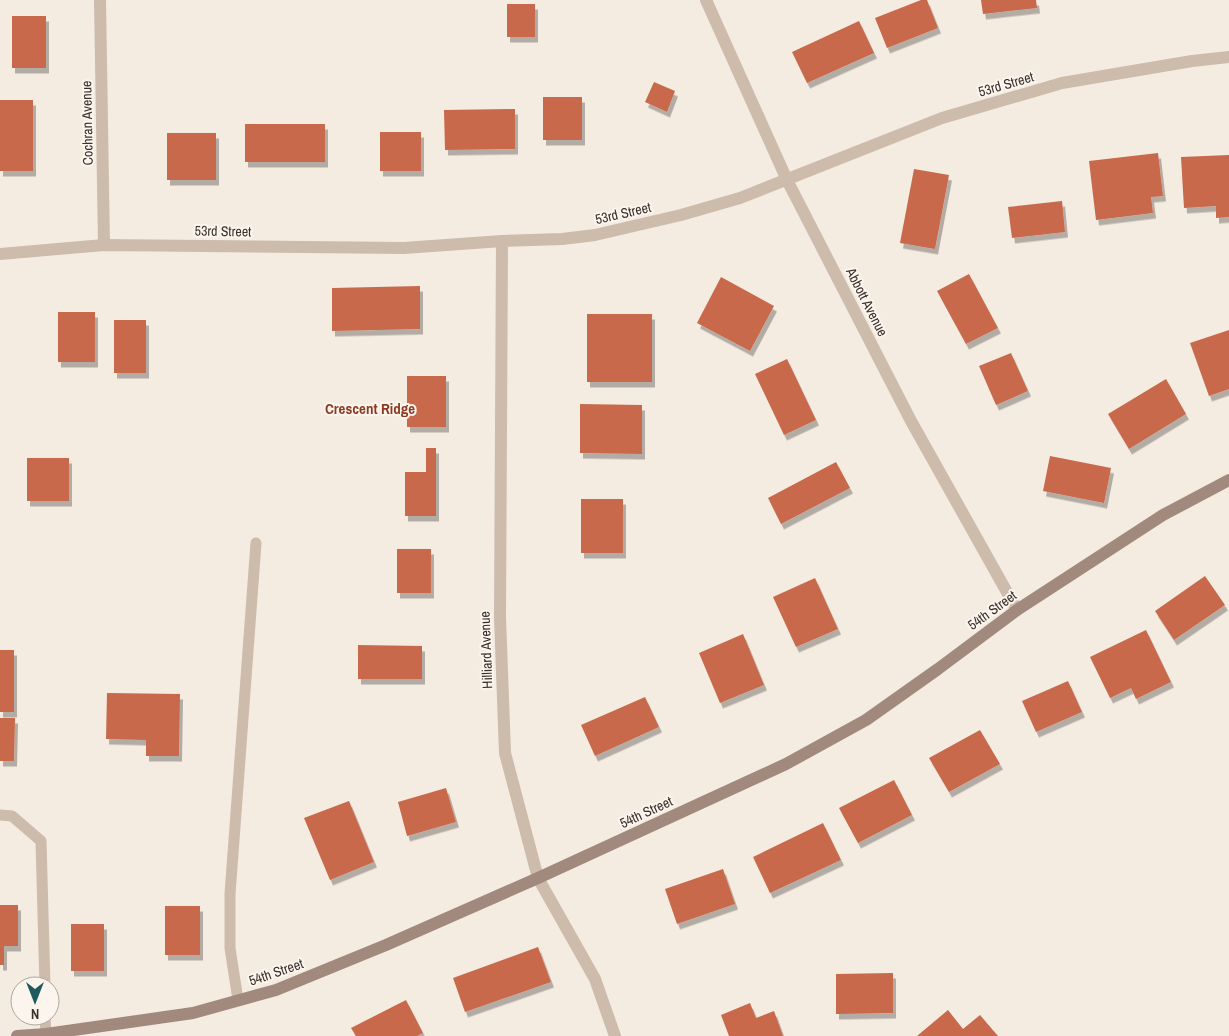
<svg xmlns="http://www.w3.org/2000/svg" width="1229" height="1036" viewBox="0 0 1229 1036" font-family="'Archivo Narrow',sans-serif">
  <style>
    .building { fill: #c8694b; filter: url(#shadow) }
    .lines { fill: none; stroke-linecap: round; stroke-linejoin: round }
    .service { stroke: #cdbbac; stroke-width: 11 }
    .minor { stroke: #cdbbac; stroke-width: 12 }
    .secondary { stroke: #a18a7d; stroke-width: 12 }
    .labels { text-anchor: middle; stroke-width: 4; stroke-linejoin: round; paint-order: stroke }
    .street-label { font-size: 14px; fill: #3b302b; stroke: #fbf5ee }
    .neighbourhood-label { font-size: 15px; font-weight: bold; fill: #8c3b22; stroke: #fbf5ee }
  </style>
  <defs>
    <filter id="shadow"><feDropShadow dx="3" dy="5.5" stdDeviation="0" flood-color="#0004"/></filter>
  </defs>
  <rect width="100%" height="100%" fill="#f4ebe1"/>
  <g class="building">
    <path d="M921,0H927L938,28L887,48L875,18Z"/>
    <path d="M981,0H1036L1037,8L983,14Z"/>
    <rect x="507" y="4" width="28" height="33"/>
    <rect x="12" y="16" width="34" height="52"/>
    <path d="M859,21L874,53L807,83L792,52Z"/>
    <path d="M654,82L675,91L667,112L645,102Z"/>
    <rect x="543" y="97" width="39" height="43"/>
    <rect x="0" y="100" width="33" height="71"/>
    <path d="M515,109V149L445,150L444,110Z"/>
    <rect x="245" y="124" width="80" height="38"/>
    <rect x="380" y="132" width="41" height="39"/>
    <rect x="167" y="133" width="49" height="47"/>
    <path d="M1158,153L1163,196L1151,197L1153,213L1096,220L1089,161Z"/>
    <path d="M1229,155V217L1216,218V206L1184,208L1181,157Z"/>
    <path d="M914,169L949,175L935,249L900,243Z"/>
    <path d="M1062,201L1065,232L1012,238L1008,207Z"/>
    <path d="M969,274L998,328L966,344L937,291Z"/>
    <path d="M721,277L774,306L750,351L697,323Z"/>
    <path d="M420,286V329L332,331V288Z"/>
    <rect x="58" y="312" width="37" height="50"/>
    <rect x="587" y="314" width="65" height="68"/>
    <rect x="114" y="320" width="32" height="53"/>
    <path d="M1229,330V389L1209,396L1190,343Z"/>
    <path d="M1011,353L1028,391L996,405L979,366Z"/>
    <path d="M787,359L816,420L784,435L755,374Z"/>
    <rect x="407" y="376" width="39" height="51"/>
    <path d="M1166,379L1186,414L1129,449L1108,414Z"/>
    <path d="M580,404L642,405V454L580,453Z"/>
    <path d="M426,448H436V516H405V472H426Z"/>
    <path d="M1050,456L1111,468L1104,503L1043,491Z"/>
    <rect x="27" y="458" width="42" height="43"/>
    <path d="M836,462L850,488L781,524L768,498Z"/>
    <rect x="581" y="499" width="42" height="54"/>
    <rect x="397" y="549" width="34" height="44"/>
    <path d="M1205,576L1225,605L1174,640L1155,611Z"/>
    <path d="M815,578L838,629L796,647L773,597Z"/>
    <path d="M1146,630L1171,682L1136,699L1131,688L1110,698L1090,657Z"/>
    <path d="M743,634L764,685L720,703L699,653Z"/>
    <path d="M358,645L422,646V679H358Z"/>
    <rect x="0" y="650" width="14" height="62"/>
    <path d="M1068,681L1082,712L1036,732L1022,701Z"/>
    <path d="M107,693L180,694L179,756H146V740L106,739Z"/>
    <path d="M645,697L659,727L595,756L581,725Z"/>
    <path d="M0,718H15L14,761H0Z"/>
    <path d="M980,730L1000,764L949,792L929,758Z"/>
    <path d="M894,780L912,815L858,843L839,808Z"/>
    <path d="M446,788L456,822L407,836L398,802Z"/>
    <path d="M349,801L374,862L330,880L304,818Z"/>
    <path d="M823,823L841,860L770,893L753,857Z"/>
    <path d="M723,869L735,904L677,924L665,889Z"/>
    <path d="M0,905H18V946H4V965H0Z"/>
    <rect x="165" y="906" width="35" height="49"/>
    <rect x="71" y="924" width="33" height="47"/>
    <path d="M538,947L551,982L465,1012L453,978Z"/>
    <path d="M893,973V1013L836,1014V974Z"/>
    <path d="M406,1000L423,1033L417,1036H356L351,1028Z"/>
    <path d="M750,1003L756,1018L774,1011L783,1036H729L721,1015Z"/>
    <path d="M948,1010L963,1029L980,1015L998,1036H917Z"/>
  </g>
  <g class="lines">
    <g class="service">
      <path d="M0,815L12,816L41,841L45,986"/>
      <path d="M238,1000L230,948V894L256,543"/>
      <path d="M45,1016L46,1034"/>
    </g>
    <g class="minor">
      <path d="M100,0L104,245"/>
      <path d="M706,0L787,180L911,421L1017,610"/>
      <path d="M502,241L500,617L505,753L538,878L595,979L615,1036"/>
      <path d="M0,254L104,245L404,248L502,241L562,239L595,235L681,215L740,198L942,118L1062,83L1192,61L1229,57"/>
    </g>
    <path class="secondary" d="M17,1036L46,1034L193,1013L276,990L386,945L538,878L786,764L866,720L938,669L1017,610L1163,515L1229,480"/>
  </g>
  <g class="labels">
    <g class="street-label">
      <text transform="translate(1006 84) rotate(-16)" y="5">53rd Street</text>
      <text transform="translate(87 123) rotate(-91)" y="5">Cochran Avenue</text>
      <text transform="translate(623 213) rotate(-13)" y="5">53rd Street</text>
      <text transform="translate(223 231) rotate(1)" y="5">53rd Street</text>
      <text transform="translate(867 302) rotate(63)" y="5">Abbott Avenue</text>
      <text transform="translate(992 610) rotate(-36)" y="5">54th Street</text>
      <text transform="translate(486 650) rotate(-92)" y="5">Hilliard Avenue</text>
      <text transform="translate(646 812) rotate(-25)" y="5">54th Street</text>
      <text transform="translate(276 972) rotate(-19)" y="5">54th Street</text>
    </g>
    <g class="neighbourhood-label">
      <text x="370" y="414">Crescent Ridge</text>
    </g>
  </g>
  <g transform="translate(35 1001) rotate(180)"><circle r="24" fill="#fbf5ee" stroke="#aea6a0"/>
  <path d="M0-4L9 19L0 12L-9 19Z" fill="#1f5a5e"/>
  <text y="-8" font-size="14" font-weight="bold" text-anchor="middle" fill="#3b302b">N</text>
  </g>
</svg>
